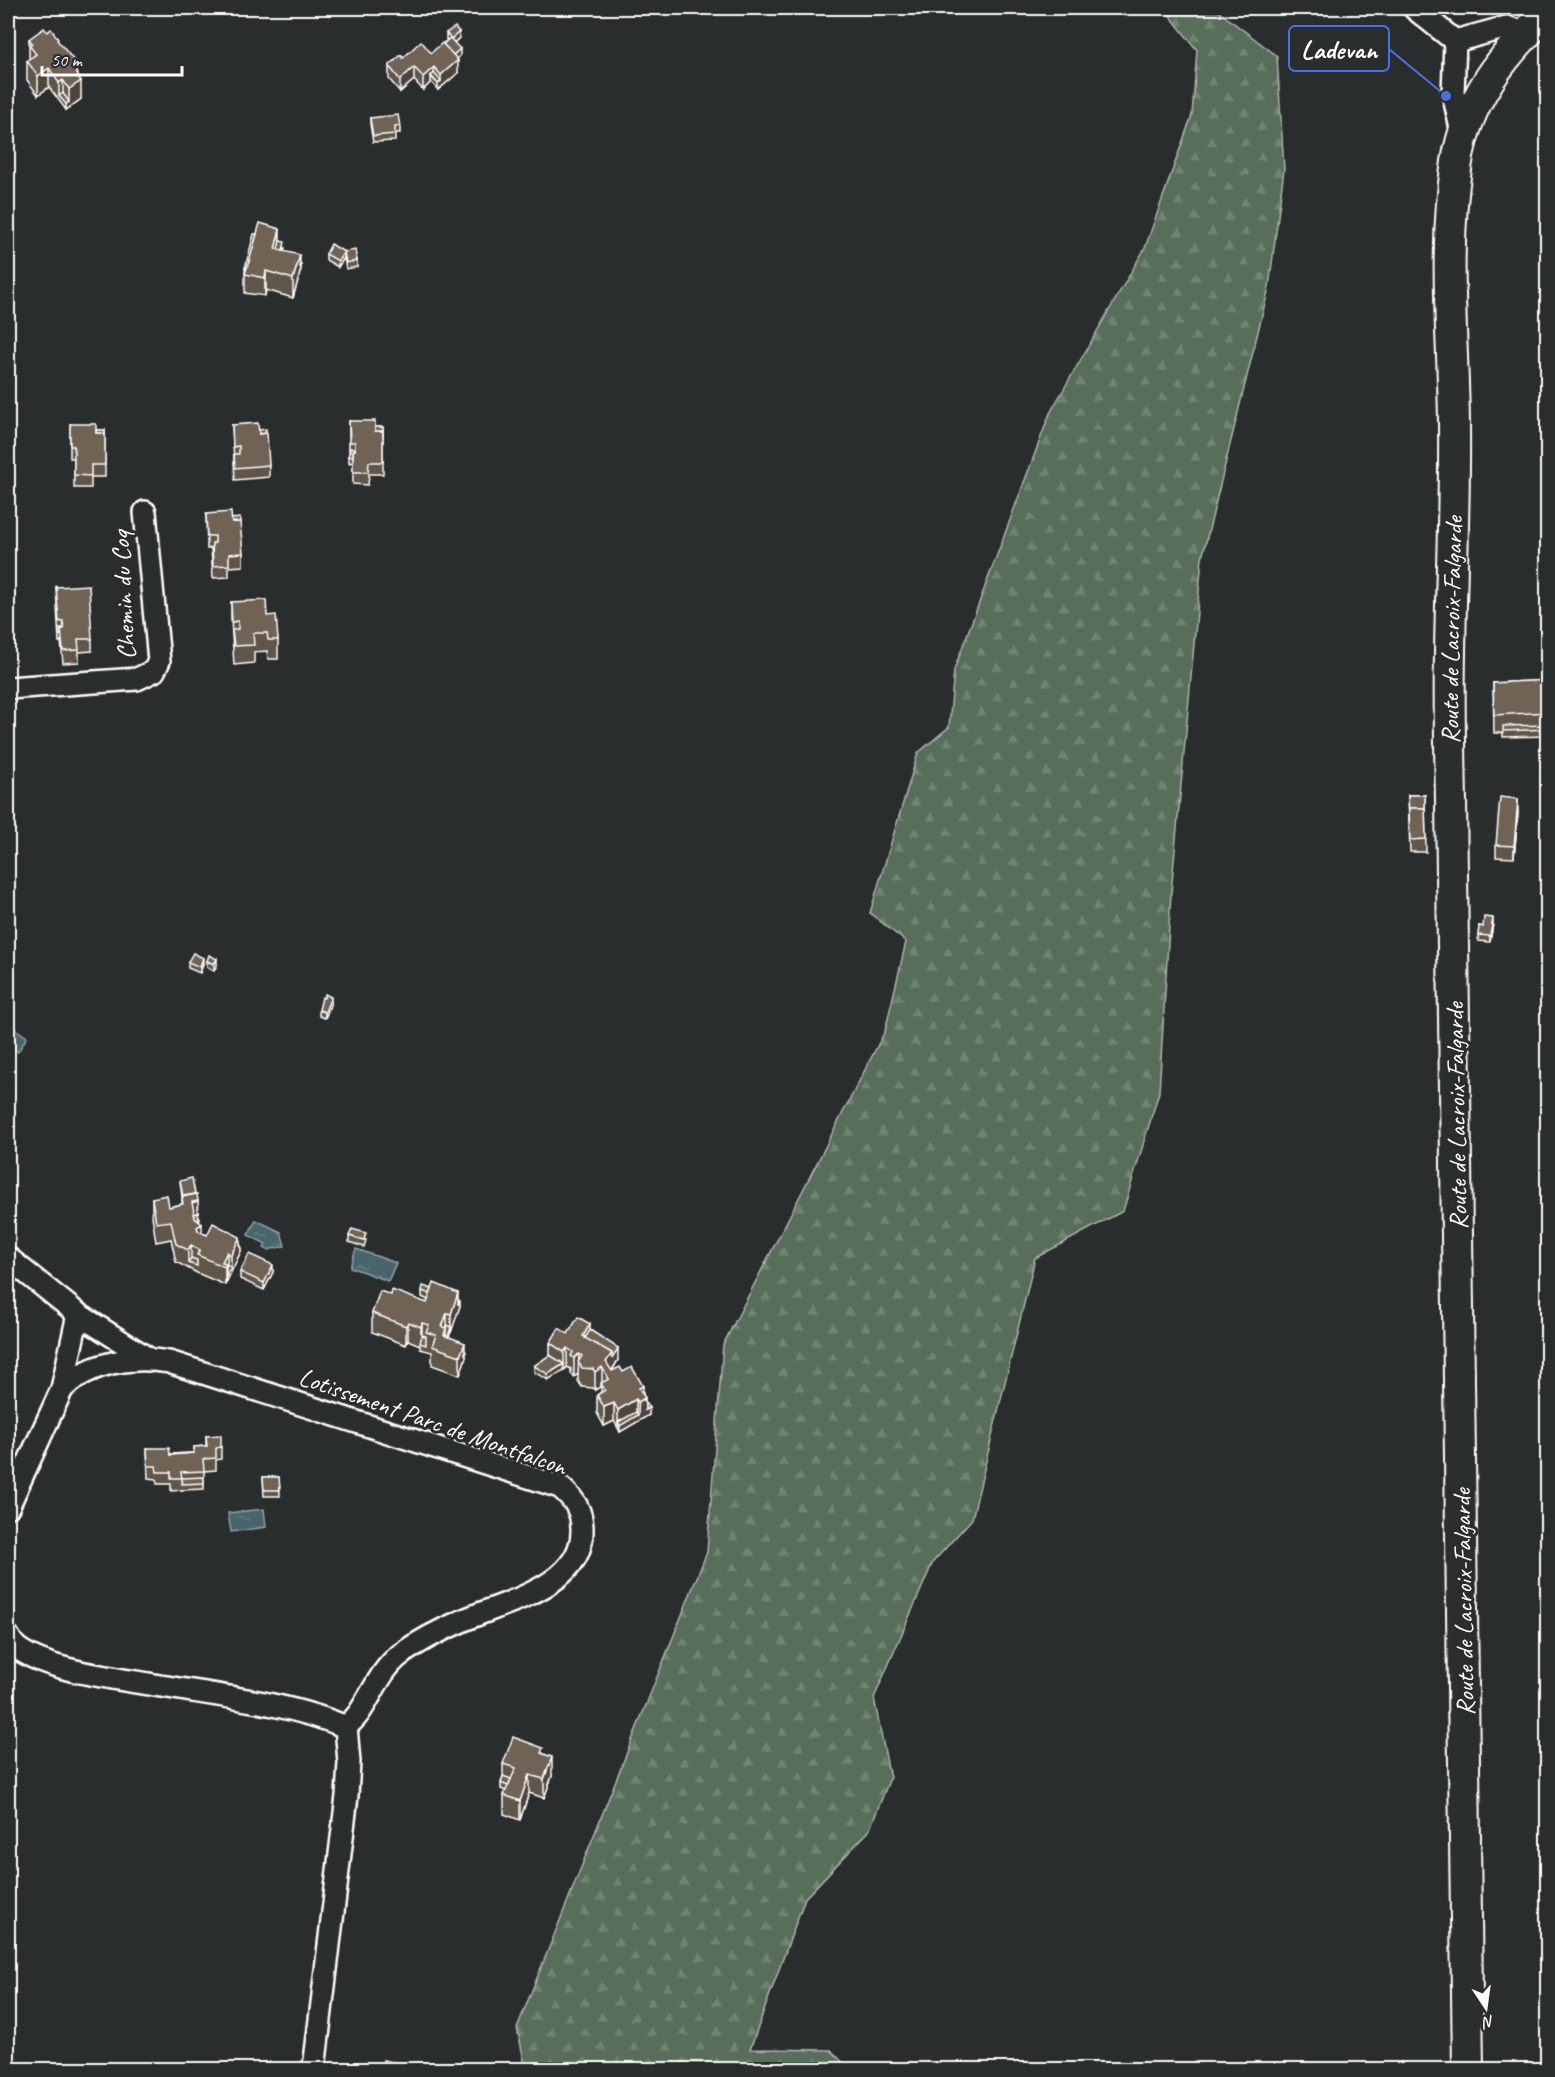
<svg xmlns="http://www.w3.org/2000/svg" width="1555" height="2077" viewBox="0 0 1555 2077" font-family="Caveat,sans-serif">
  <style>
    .forest { fill: url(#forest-firs); stroke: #acb6ac; stroke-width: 1.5 }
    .water { fill: url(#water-ripples); stroke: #91a3a7; stroke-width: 1.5 }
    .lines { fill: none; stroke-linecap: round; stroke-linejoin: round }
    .street-casing { stroke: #fff; stroke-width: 26 }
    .secondary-casing { stroke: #fff; stroke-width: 34 }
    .street { stroke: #2a2d2e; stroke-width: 21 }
    .secondary { stroke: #2a2d2e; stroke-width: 30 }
    .wall { fill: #5f5449; stroke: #fff; stroke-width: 1.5 }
    .shaded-wall { fill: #4e453c; stroke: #fff; stroke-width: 1.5 }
    .building { fill: #6f6255; stroke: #fff; stroke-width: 1.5 }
    .labels { text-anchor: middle; stroke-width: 6; stroke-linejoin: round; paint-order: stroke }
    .street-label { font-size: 26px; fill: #fff; stroke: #2a2d2e }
    .leader { fill: none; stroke: #4a71e0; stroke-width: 2 }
    .callout-dot { fill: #4a71e0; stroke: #2a2d2e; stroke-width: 2 }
    .callout { fill: #2a2d2e; stroke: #4a71e0; stroke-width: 2 }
    .callout-label { font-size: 27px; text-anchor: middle; font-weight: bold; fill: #fff }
  </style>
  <defs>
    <pattern id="forest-firs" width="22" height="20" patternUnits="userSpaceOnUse" patternTransform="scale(1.5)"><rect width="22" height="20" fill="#586e5a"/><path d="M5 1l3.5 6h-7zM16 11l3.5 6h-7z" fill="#718473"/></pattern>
    <pattern id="water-ripples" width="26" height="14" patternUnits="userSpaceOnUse" patternTransform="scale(1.5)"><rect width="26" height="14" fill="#48656c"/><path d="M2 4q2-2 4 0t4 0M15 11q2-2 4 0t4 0" fill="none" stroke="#637c82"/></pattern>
  </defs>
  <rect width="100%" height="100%" fill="#2a2d2e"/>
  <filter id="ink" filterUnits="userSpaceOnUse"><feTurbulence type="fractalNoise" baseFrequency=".0167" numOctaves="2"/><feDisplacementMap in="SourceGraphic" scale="12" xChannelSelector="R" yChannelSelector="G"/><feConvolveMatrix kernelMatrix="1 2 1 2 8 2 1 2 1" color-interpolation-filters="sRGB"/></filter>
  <g filter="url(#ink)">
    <path class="forest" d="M1164,8H1214L1277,56L1284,169L1269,287L1202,558L1171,893L1159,1092L1123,1211L1035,1258L972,1519L933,1562L874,1698L890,1778L869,1831L805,1898L750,2049L831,2050L849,2069H526L517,2028L707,1552L723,1345L885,1031L906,942L870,913L918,753L949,727L954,670L1050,413L1145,248L1192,115L1197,50Z"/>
    <g class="water">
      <path d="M8,1024L27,1037L18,1052L8,1045Z"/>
      <path d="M256,1220L281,1232L285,1246L268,1250L264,1248L266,1244L248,1235Z"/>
      <path d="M356,1249L396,1263L388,1281L350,1267Z"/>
      <path d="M264,1509L266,1527L231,1532L228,1513Z"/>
    </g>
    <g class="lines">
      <g class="street-casing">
        <g id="street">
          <path d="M1414,8L1455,41"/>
          <path d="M1455,41L1453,93L1463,137"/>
          <path d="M1455,41L1507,27L1525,34"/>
          <path d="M8,688L137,679L154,671L159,661L145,512"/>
          <path d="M8,1258L78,1314L149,1359"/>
          <path d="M62,1389L78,1314"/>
          <path d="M8,1507L62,1389C90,1362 131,1356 169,1362L560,1487C574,1499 582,1510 582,1529C584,1586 505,1602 464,1620C443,1629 419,1641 400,1655C382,1669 373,1692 361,1710C357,1717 351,1722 346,1727"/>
          <path d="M8,1636C10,1640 13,1644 16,1647C44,1670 113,1678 149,1684C211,1695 288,1702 346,1727"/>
          <path d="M312,2070L315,2061L347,1796L349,1762L346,1727"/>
        </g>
      </g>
      <g class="secondary-casing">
        <g id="secondary">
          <path id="s1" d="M1468,2070C1464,1647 1456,1224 1451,801C1450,752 1449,703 1450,654C1451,577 1455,500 1454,423C1453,336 1443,249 1457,162C1467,100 1503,54 1548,12"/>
        </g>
      </g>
      <use href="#street" class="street"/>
      <use href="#secondary" class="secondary"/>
    </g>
    <g class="wall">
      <path d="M47,32L58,42L76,73L81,99L66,110L49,87L38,95L27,80V61L29,59V39Z"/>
      <path d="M446,33L459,38L454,43L460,56L456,59L458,73L438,90L431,82L423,90L414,80L400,92L389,79V66L403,58L431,53L447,40L446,39Z"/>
      <path d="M370,118L400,126V133H395V141L373,142L370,124Z"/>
      <path d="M280,241L285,248L284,251L300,263L301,269L293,298L266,290L265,296L245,293V268Z"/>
      <path d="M344,252L357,261V267L346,269L344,258Z"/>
      <path d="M326,254L344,258L338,267L326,260Z"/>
      <path d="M349,421L375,427H383V474H369L368,485L353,484V462L349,463Z"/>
      <path d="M70,424L96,430H105V477H91V488H74V458H70Z"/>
      <path d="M232,425L259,430L269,465V477L235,480Z"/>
      <path d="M206,514L231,519L243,553V566L229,567V577L213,578L211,548L207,549Z"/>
      <path d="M56,587L92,639V651L79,652V662L63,663L61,641L59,642Z"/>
      <path d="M231,602L267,616L278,640V659H268L267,651L254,652V663L234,665L231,620Z"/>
      <path d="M1548,680V736L1503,737V733H1494L1493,683Z"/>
      <path d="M1408,795H1425L1426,852H1410Z"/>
      <path d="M1518,812L1514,858L1496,857V845Z"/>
      <path d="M1493,924L1490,942L1478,941L1479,926L1483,927Z"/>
      <path d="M207,961L217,965L214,971L207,967Z"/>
      <path d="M188,962L203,964L200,973L188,968Z"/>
      <path d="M331,1003L325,1018L319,1016V1010Z"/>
      <path d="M180,1181L198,1213L202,1233L207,1235L240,1244L241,1251L225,1285L197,1273L176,1262L171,1239L156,1242L152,1216V1198L169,1207L182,1204V1197Z"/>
      <path d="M349,1236L366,1240L364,1247L349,1242Z"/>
      <path d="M240,1272H273L264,1290L240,1279Z"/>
      <path d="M422,1291L458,1299L460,1306L449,1337L465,1350L466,1357L460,1375L432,1365V1352L420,1349V1345L408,1340L406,1345L372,1332V1313L391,1295L427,1303L428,1300L422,1297Z"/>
      <path d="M590,1330L618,1360L612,1371L623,1372L643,1394L649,1415L620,1432L614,1421L604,1426L597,1413V1395L601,1392V1386L595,1390L593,1388L582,1387L578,1381V1374L574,1377L571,1374V1369L567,1367L564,1371L548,1380L534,1372V1366L550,1355V1343L568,1334Z"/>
      <path d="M206,1436L221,1447V1459L216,1460V1470L204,1471V1489L182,1490V1489V1490L171,1491V1484H157L156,1479L148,1478L147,1448L170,1454L194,1453V1447L206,1446Z"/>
      <path d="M263,1477H279L280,1496H264Z"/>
      <path d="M543,1753L552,1776L544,1798L529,1793L520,1820L504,1814V1795L506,1791L501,1789V1783L503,1776V1764Z"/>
    </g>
    <g class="shaded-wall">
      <path d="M459,32V38L451,45V39Z"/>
      <path d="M460,49V56L450,64V58Z"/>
      <path d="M458,60V73L438,90V84L441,81V75Z"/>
      <path d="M76,63V82L67,73Z"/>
      <path d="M414,67V80L400,92V80Z"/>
      <path d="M434,67V80L431,76V82L423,90V77Z"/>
      <path d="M49,68V87L38,95V76Z"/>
      <path d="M63,80V99L59,96V83Z"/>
      <path d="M81,81V99L66,110V104L69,102V89Z"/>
      <path d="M280,229V247L276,261L275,249Z"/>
      <path d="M344,252V258L338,267V261Z"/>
      <path d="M300,255V268L301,263V269L293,298V279Z"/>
      <path d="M266,271V290L265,296V278Z"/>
      <path d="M1518,799V812L1514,858V846Z"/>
      <path d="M1493,918V924L1490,942V936Z"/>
      <path d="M203,958V964L200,973V967Z"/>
      <path d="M217,959V965L214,971V964Z"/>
      <path d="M331,997V1003L325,1018V1012Z"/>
      <path d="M13,1091V1109L8,1119V1100Z"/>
      <path d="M198,1201V1219L193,1220L192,1203Z"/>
      <path d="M202,1224V1243L197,1227Z"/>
      <path d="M240,1237V1248L241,1245V1251L226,1283V1276L231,1267V1255Z"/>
      <path d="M191,1245V1264L188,1263V1250Z"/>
      <path d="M227,1252V1271L226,1283L225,1285V1267L222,1262Z"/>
      <path d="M273,1265V1272L264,1290V1283Z"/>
      <path d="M458,1293V1305L460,1300V1306L451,1333V1314Z"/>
      <path d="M447,1313V1331L446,1347L442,1327Z"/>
      <path d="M408,1322V1340L406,1345V1326Z"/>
      <path d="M422,1323V1341L421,1343V1327Z"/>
      <path d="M590,1324V1343L583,1336Z"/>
      <path d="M465,1343V1355L466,1351V1357L460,1375V1356Z"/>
      <path d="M567,1348V1367L564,1371V1352Z"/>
      <path d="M618,1348V1360L608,1377L606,1362L612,1353Z"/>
      <path d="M579,1354L578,1374L574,1377V1358Z"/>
      <path d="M564,1364V1370L548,1380V1374Z"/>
      <path d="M602,1367V1385L601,1383V1386L595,1390V1372Z"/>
      <path d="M643,1386V1400L645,1398V1410L649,1408V1415L620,1432V1426L618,1422V1428V1410L636,1399V1416L638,1415L639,1388Z"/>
      <path d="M614,1403V1421L604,1426V1407Z"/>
      <path d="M552,1757V1776L544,1798V1779Z"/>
      <path d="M529,1775V1793L520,1820V1801Z"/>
    </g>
    <g class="building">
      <path d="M455,27L459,32L451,39L446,33Z"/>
      <path d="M44,28L47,32L51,29L58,39L57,40L76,63L72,66L81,81L69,89L63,80L59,83L49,68L38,76L27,61L36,54L29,45L32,43L29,39Z"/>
      <path d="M450,38L460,49L453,55L443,44Z"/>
      <path d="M421,41L431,53L442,43L458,60L441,75L434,67L423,77L414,67L400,80L389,66L401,55L403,58Z"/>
      <path d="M434,73L441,81L438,84L431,76Z"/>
      <path d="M63,93L69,102L66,104L59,96Z"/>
      <path d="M398,115L400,126L395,127V134L373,136L370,118Z"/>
      <path d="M260,223L280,229L275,249L300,255L293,279L266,271L265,278L245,274Z"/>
      <path d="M254,234H257L247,268H245Z"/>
      <path d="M280,241L285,242L283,251L278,249Z"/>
      <path d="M331,244L344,252L338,261L326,254Z"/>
      <path d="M355,250L357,261L346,263L344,252Z"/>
      <path d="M349,421H375V431H383V462H369L368,472H353V450H355V442H350Z"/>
      <path d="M258,423L259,434L267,433L269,465L235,468L234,454H239V446L233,447L232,425Z"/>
      <path d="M70,424H96V433H105V465H91V476L74,475V446H70Z"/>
      <path d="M375,427H383V437V431H375Z"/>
      <path d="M266,429V433L259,434V430Z"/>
      <path d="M96,430H105V436V433H96Z"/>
      <path d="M350,448H355V450H353V456H349Z"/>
      <path d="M231,512L232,522H240L243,553L229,554V565L213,566L212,543H215V536H207L206,514Z"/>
      <path d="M240,518V522H232L231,519Z"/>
      <path d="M89,585L92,639H78L79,650L63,651L61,629H64L63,621L59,622L56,587Z"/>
      <path d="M266,600L267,616L276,615L278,640H268L267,633H253L254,645L234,646L232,630L238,629V621L232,622L231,602Z"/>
      <path d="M59,628H63V629H61V635H59Z"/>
      <path d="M1548,680V712L1494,715L1493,683Z"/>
      <path d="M1548,725V729L1503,731V726Z"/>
      <path d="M1408,795H1425V808H1409V815Z"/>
      <path d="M1500,797L1518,799L1514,846L1496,845Z"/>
      <path d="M1409,808H1425L1426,839L1410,840Z"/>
      <path d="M1484,917L1493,918L1490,936L1478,935L1479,926L1483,927Z"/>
      <path d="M193,953L203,958L200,967L188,962Z"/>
      <path d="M209,955L217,959L214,964L207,961Z"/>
      <path d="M325,994L331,997L325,1012L319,1010L322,997L324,998Z"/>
      <path d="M8,1087L13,1091L8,1100Z"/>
      <path d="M192,1178L195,1194L183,1196L180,1181Z"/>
      <path d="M197,1194L198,1201L192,1202L195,1218L202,1224L197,1227L198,1231L207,1235L213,1223L240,1237L231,1255L227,1252L222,1262L226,1264L225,1267L197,1255L200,1250L191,1245L188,1250L176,1244L171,1221L156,1223L152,1198L167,1195L169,1207L183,1204L182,1197Z"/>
      <path d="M198,1213L199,1221L195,1218L194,1214Z"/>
      <path d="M352,1229L366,1233L364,1240L349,1236Z"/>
      <path d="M249,1254L273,1265L264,1283L240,1272Z"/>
      <path d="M191,1258L197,1260V1266L188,1263Z"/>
      <path d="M227,1265L231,1267L226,1276V1266Z"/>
      <path d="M434,1283L458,1293L451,1314L447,1313L442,1327L446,1328L444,1335L465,1343L460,1356L432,1346L436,1335L426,1332L429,1325L422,1323L421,1327L408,1322L406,1326L372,1313L380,1291L391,1295L392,1290L427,1303Z"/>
      <path d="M423,1286L432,1289L430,1294L422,1291Z"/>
      <path d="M578,1317L590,1324L583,1336L612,1353L606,1362L612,1371L620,1367L623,1372L632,1367L643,1386L639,1388L645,1398L638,1402L636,1399L618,1410L614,1403L604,1407L597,1395L605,1390L601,1383L609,1379L602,1367L595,1372L593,1369L582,1368L578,1362L582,1356L579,1354L574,1358L571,1356L573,1352L567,1348L564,1352L550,1343L559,1328L568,1334Z"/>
      <path d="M447,1325L451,1327L448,1337L446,1336V1328Z"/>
      <path d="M590,1330L618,1348L612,1359V1353L585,1338Z"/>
      <path d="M422,1335L426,1336V1345L420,1343Z"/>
      <path d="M550,1355L564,1364L548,1374L534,1366Z"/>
      <path d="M645,1402L649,1408L645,1410Z"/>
      <path d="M636,1412L638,1415L620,1426L618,1422Z"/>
      <path d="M221,1435V1447L216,1448V1458L203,1459L204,1471L181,1472L182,1478H171V1472H157L156,1466H148L147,1448H169L170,1455L194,1453V1447L207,1446L206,1436Z"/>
      <path d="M194,1453L170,1455V1454Z"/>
      <path d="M204,1477V1483L182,1484V1478Z"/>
      <path d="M263,1477H279L280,1490H264Z"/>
      <path d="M513,1737L543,1748L541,1753L552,1757L544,1779L529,1775L520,1801L504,1795L516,1768L503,1764Z"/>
      <path d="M503,1776L511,1779L508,1786L501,1783Z"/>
      <path d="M383,2060L397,2063L395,2070H381Z"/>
    </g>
  </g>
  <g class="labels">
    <g class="street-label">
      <text transform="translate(123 595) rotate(-93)" y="9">Chemin du Coq</text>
      <text dy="9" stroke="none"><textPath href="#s1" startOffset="1440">Route de Lacroix-Falgarde</textPath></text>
      <text transform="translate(1456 1116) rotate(-91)" y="9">Route de Lacroix-Falgarde</text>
      <text transform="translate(433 1421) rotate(19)" y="9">Lotissement Parc de Montfalcon</text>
      <text transform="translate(1463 1602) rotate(-91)" y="9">Route de Lacroix-Falgarde</text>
    </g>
  </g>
  <path class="leader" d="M1446 96L1389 49"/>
  <circle class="callout-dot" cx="1446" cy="96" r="6"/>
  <rect class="callout" x="1289" y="26" width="100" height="45" rx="6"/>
  <g class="callout-label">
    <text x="1339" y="58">Ladevan</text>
  </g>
  <rect width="1555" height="2077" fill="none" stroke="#2a2d2e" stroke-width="30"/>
  <rect x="15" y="15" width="1525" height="2047" fill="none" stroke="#fff" stroke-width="2" filter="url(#ink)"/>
  <g transform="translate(1486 2008) rotate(167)" stroke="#2a2d2e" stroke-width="4.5" paint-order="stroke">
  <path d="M0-4.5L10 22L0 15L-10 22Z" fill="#ffffff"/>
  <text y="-9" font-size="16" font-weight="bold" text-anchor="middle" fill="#ffffff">N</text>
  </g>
  <path d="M42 66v9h140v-9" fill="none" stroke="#ffffff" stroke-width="3"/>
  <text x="51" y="66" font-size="18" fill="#ffffff" stroke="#2a2d2e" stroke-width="4.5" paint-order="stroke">50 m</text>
</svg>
